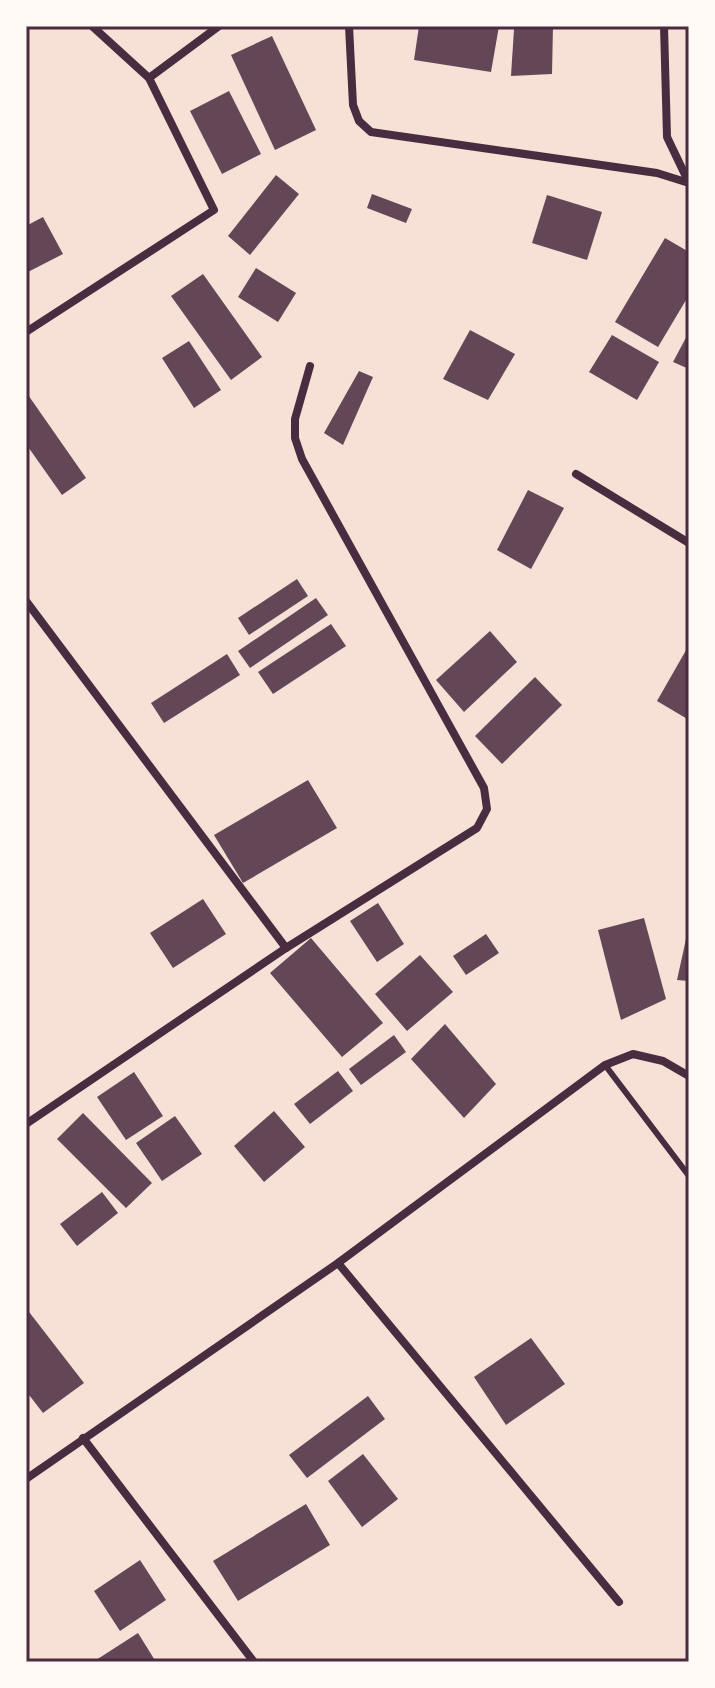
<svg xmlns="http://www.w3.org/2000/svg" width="715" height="1688" viewBox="0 0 715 1688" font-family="'Space Grotesk',sans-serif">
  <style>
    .building { fill: #644757 }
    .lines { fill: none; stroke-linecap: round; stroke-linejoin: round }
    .service { stroke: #4a2c40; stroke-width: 6 }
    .minor { stroke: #4a2c40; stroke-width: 8 }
    .neatline { fill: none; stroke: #4a2c40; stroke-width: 3 }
  </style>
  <rect width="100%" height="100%" fill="#f7e1d7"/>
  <g class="building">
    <path d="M419,26H499L491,72L414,60Z"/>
    <path d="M526,26H553L552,74L511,76L514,29Z"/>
    <path d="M272,36L316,130L275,150L231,55Z"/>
    <path d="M229,91L261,154L222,174L190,111Z"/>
    <path d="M276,175L299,194L250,255L228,236Z"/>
    <path d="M372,194L412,209L406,223L367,208Z"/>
    <path d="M547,195L602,212L587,260L532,243Z"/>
    <path d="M43,217L63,254L26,273V226Z"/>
    <path d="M665,238L689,252V295L658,347L615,322Z"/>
    <path d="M256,268L296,293L278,322L238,297Z"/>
    <path d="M203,274L262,357L231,380L171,296Z"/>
    <path d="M470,330L515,354L488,400L443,379Z"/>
    <path d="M689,332V369L673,362Z"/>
    <path d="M612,335L659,362L637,400L589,372Z"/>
    <path d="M189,341L221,390L194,408L162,358Z"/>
    <path d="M359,371L373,377L343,445L324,433Z"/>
    <path d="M26,392L86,478L62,495L26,444Z"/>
    <path d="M528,490L564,508L531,569L497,550Z"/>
    <path d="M297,579L308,596L249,635L238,618Z"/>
    <path d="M316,598L328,615L250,668L238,651Z"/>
    <path d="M331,624L346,646L273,694L258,672Z"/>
    <path d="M490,631L517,662L464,712L436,680Z"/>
    <path d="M689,645V720L657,701Z"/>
    <path d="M227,654L240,675L164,723L151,703Z"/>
    <path d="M535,677L562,705L502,764L475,736Z"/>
    <path d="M308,780L337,828L243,883L214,835Z"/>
    <path d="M203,899L226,934L173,968L150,933Z"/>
    <path d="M378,903L404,944L377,962L350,921Z"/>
    <path d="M644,918L666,999L621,1020L598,930Z"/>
    <path d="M688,930H689V981L677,980Z"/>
    <path d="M486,934L499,953L466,975L453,956Z"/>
    <path d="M311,938L383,1023L342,1057L270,973Z"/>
    <path d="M420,955L453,992L407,1031L375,994Z"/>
    <path d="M445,1024L496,1084L464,1118L411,1059Z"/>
    <path d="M394,1035L406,1052L361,1085L349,1069Z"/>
    <path d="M338,1071L353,1091L310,1124L294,1104Z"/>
    <path d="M134,1072L163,1116L126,1140L97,1097Z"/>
    <path d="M274,1111L305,1147L264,1182L234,1146Z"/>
    <path d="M83,1113L152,1183L126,1208L57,1139Z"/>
    <path d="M175,1116L202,1154L162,1181L136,1143Z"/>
    <path d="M102,1192L118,1213L77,1246L60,1224Z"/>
    <path d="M26,1308L84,1383L43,1413L26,1391Z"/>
    <path d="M531,1338L565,1384L506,1425L474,1377Z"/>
    <path d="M368,1396L385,1419L307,1478L289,1455Z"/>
    <path d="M363,1454L398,1499L362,1527L328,1481Z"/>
    <path d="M306,1504L330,1545L238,1601L213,1561Z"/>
    <path d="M140,1560L166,1600L120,1631L94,1591Z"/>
    <path d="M138,1633L156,1662H93Z"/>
  </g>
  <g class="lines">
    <path class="service" d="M605,1065L689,1176"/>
    <g class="minor">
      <path d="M92,26L149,78"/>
      <path d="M349,26L353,105L359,121L371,132L657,173L689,183"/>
      <path d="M664,26L667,137L689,183"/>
      <path d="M26,332L214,210L149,78L219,26"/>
      <path d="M576,474L689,543"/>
      <path d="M26,601L286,948"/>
      <path d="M26,1124L286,948L477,828L487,809L484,788L302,459L295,438V419L310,366"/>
      <path d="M338,1263L619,1602"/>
      <path d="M83,1438L254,1662"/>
      <path d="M26,1479L338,1263L605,1065L633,1054L663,1061L689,1076"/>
    </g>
  </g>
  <rect width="715" height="1688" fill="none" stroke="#fffaf5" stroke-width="56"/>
  <rect x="28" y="28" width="659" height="1632" class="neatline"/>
</svg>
